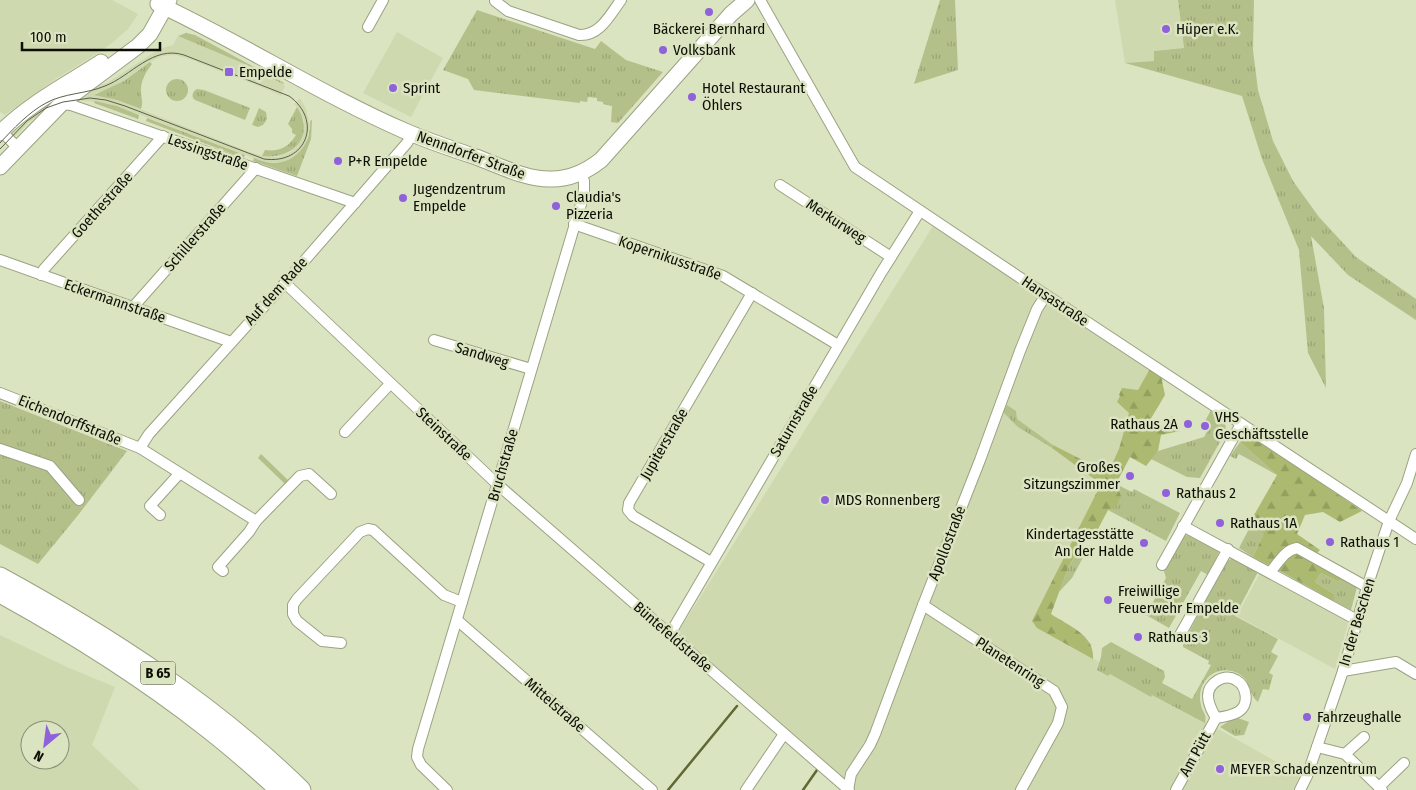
<svg xmlns="http://www.w3.org/2000/svg" width="1416" height="790" viewBox="0 0 1416 790" font-family="'Fira Sans Condensed',sans-serif">
  <style>
    .built { fill: #cfd9b0; fill-rule: evenodd }
    .grass { fill: url(#grass-tufts) }
    .forest { fill: url(#forest-firs) }
    .lines { fill: none; stroke-linecap: round; stroke-linejoin: round }
    .stream { stroke: #5f6934; stroke-width: 2.5 }
    .street-casing { stroke: #9ba282; stroke-width: 12 }
    .secondary-casing { stroke: #9ba282; stroke-width: 17 }
    .highway-casing { stroke: #9ba282; stroke-width: 21 }
    .street { stroke: #fff; stroke-width: 10 }
    .secondary { stroke: #fff; stroke-width: 15 }
    .highway { stroke: #fff; stroke-width: 19 }
    .tram { stroke: #5b604c; stroke-width: 1 }
    .poi-dot { fill: #8f61da; stroke: #dbe4c1; stroke-width: 2 }
    .labels { text-anchor: middle; stroke-width: 5; stroke-linejoin: round; paint-order: stroke }
    .shield { fill: #dbe4c1; stroke: #4a4e3d; stroke-width: 1 }
    .shield-label { font-size: 14px; font-weight: bold; fill: #0c0e04 }
    .poi-label { font-size: 15px; fill: #0c0e04; stroke: #dbe4c1; text-anchor: start }
    .street-label { font-size: 15px; fill: #0c0e04; stroke: #dbe4c1 }
  </style>
  <defs>
    <pattern id="grass-tufts" width="24" height="20" patternUnits="userSpaceOnUse" patternTransform="scale(1.25)"><rect width="24" height="20" fill="#b4c08a"/><path d="M3 7l-1-3M5 7V3M7 7l1-3M15 17l-1-3M17 17v-4M19 17l1-3" fill="none" stroke="#9aa475"/></pattern>
    <pattern id="forest-firs" width="22" height="20" patternUnits="userSpaceOnUse" patternTransform="scale(1.25)"><rect width="22" height="20" fill="#abba70"/><path d="M5 1l3.5 6h-7zM16 11l3.5 6h-7z" fill="#929f5f"/></pattern>
  </defs>
  <rect width="100%" height="100%" fill="#dbe4c1"/>
  <g class="built">
    <path d="M0,0H112L138,14L128,29L112,43L90,58L57,78L5,115L0,112Z"/>
    <path d="M1115,0H1178L1184,48L1154,51L1155,61L1125,63Z"/>
    <path d="M397,32L443,58L411,117L363,93Z"/>
    <path d="M178,36L247,65L283,84L285,86L282,93L281,96L269,90L187,58L175,55L162,56L150,62L124,81L105,91L95,93L117,100L247,151L262,156L272,157H278L291,152L296,147L302,135L304,120L297,107L294,104L300,98L306,109L310,126L306,143L299,153L284,162L267,163L117,106L104,103L75,100L47,110L28,123L11,141L4,134L43,102L107,83L159,49L173,45Z"/>
    <path d="M933,226L1164,378L1038,614L1092,644L1087,655L1300,775L1293,790H856L677,634Z"/>
    <path d="M1260,573L1346,620L1348,624L1335,669L1237,616Z"/>
    <path d="M0,635L67,667L115,687L92,745L140,790H0ZM30,730H60V760H30Z"/>
  </g>
  <g class="grass">
    <path d="M940,0H955L958,70L914,84Z"/>
    <path d="M1178,0H1254L1253,50L1258,90L1273,141L1293,181L1319,217L1356,257L1416,299V320L1348,275L1311,236L1324,308L1326,388L1308,353L1299,250L1262,159L1242,96L1125,63L1154,61V51L1184,48Z"/>
    <path d="M477,10L595,49L601,41L626,60L663,72L618,123L611,122L612,106L603,104V102L597,101V98L588,97L587,102L580,101V103L474,90L468,79L443,70Z"/>
    <path d="M186,33L195,35L284,83L283,84L247,65L178,36Z"/>
    <path d="M150,62L152,64C145,73 140,82 141,94C142,100 143,103 141,109L117,100L94,95L124,81Z"/>
    <circle cx="177" cy="90" r="11"/>
    <path d="M197,89L204,90L250,108L245,120L195,100C191,97 192,92 197,89Z"/>
    <path d="M95,101L117,106L139,115L138,119L94,103Z"/>
    <path d="M297,107C316,136 293,160 262,156L265,150C279,152 289,147 296,135L292,133V129L288,124Z"/>
    <path d="M259,108L266,112L267,119L263,125L258,127L252,125Z"/>
    <path d="M147,118L245,155L243,158L146,121Z"/>
    <path d="M312,120L311,139L297,176L253,161L254,158C260,160 266,163 273,163C296,163 312,143 310,121Z"/>
    <path d="M0,401L127,451L79,514L38,564L0,544Z"/>
    <path d="M1007,405L1016,411L1017,419L1053,445L1052,448L1018,427L1003,412Z"/>
    <path d="M1211,410L1225,421L1226,431L1200,478L1187,477L1151,459L1158,451L1204,437L1211,425L1205,421Z"/>
    <path d="M1240,442L1277,475L1239,454L1236,459L1230,456Z"/>
    <path d="M261,454L288,480L285,484L258,458Z"/>
    <path d="M1116,484L1132,492L1134,489L1180,513L1166,541L1108,510L1116,506Z"/>
    <path d="M1250,522L1264,533L1253,557L1239,548L1250,527L1248,525Z"/>
    <path d="M1188,535L1219,552L1208,575L1201,571L1169,628L1146,615L1166,578L1164,571L1183,536Z"/>
    <path d="M1080,548L1086,552L1072,578L1059,592L1068,568Z"/>
    <path d="M1233,558L1258,572L1235,616L1278,639L1271,652L1278,656L1269,673L1273,675L1269,690L1263,689L1258,702C1249,695 1251,683 1242,676C1236,671 1226,669 1219,671C1205,675 1197,690 1201,705C1203,714 1207,713 1205,723L1152,695L1151,697L1110,674L1108,676L1097,670L1101,657L1102,648L1111,642L1164,671L1165,677L1162,683L1192,699L1211,665L1208,664L1209,661L1183,647V638L1188,634L1227,561Z"/>
    <path d="M1321,573L1339,582L1341,577L1357,587L1351,610L1334,601V594L1315,582Z"/>
    <path d="M1238,718L1249,722L1244,735L1235,736L1220,727L1229,721Z"/>
  </g>
  <g class="forest">
    <path d="M1151,367L1161,376L1165,395L1150,420L1164,428L1172,416L1178,423L1180,431L1161,435L1158,451L1146,466L1130,457L1116,484L1121,496L1116,507L1108,510L1096,533L1089,531L1068,568L1051,614C1069,626 1095,635 1093,659L1037,628L1032,621L1101,484L1052,448L1053,445L1108,473L1119,449L1129,413L1117,402L1120,396L1119,395L1122,388L1138,390Z"/>
    <path d="M1248,433L1362,511L1340,522L1323,512L1305,515L1297,534L1320,550L1315,555L1296,544L1268,565L1253,557L1264,533L1250,522L1277,475L1240,442Z"/>
    <path d="M1296,554L1341,577L1339,582L1321,573L1315,582L1334,594V601L1278,570L1290,555Z"/>
  </g>
  <g class="lines">
    <g class="stream">
      <path d="M668,790L737,706"/>
      <path d="M803,790L817,770"/>
    </g>
    <g class="street-casing">
      <g id="street">
        <path d="M760,0L855,167L1046,295L1416,539"/>
        <path d="M495,1L508,11L579,35C600,36 610,15 621,0"/>
        <path d="M368,27L383,0"/>
        <path d="M61,104L71,105L355,203"/>
        <path d="M0,130L17,147"/>
        <path d="M780,185L891,257"/>
        <path d="M574,224L723,276L838,345"/>
        <path d="M0,260L231,342"/>
        <path d="M41,275L44,269L163,136"/>
        <path d="M285,283L497,484L849,790"/>
        <path d="M134,306L256,168"/>
        <path d="M434,340L531,369"/>
        <path d="M0,393L140,448L256,521L300,476L309,474L331,494"/>
        <path d="M345,432L390,384"/>
        <path d="M140,448L149,434L285,283L407,143L412,134"/>
        <path d="M0,449L50,466L79,500"/>
        <path d="M160,515L150,506L179,474"/>
        <path d="M1183,526L1357,620"/>
        <path d="M711,562L633,516L628,510L629,503L752,293"/>
        <path d="M1162,565L1241,424"/>
        <path d="M223,571L218,567L249,532L256,521"/>
        <path d="M1270,572C1279,563 1283,551 1297,548L1367,587"/>
        <path d="M923,605L1054,691L1062,707L1058,723L1021,790"/>
        <path d="M457,620L652,790"/>
        <path d="M670,634L881,273L920,211"/>
        <path d="M1180,635L1228,549"/>
        <path d="M341,643L322,641L297,621L293,614V605L297,599L360,532L368,529L373,530L444,595L462,602"/>
        <path d="M1343,671L1396,662L1416,674"/>
        <path d="M1317,747L1345,754L1382,790"/>
        <path d="M1345,754L1364,737"/>
        <path d="M1379,787L1404,763"/>
        <path d="M447,790L421,765L417,757L418,749L584,194V181L581,173"/>
        <path d="M746,790L784,734"/>
        <path d="M848,790L851,774L870,745L875,734L923,605L980,460L1020,351L1037,309L1046,295"/>
        <path d="M1176,790L1216,718C1223,717 1231,716 1238,712C1250,705 1247,686 1236,680C1224,673 1208,683 1208,696C1208,704 1212,711 1216,718"/>
        <path d="M1300,790L1307,776L1343,671L1367,587L1389,521L1407,483L1416,454"/>
      </g>
    </g>
    <g class="secondary-casing">
      <g id="secondary">
        <path d="M158,4C242,43 320,94 405,131C428,141 452,149 476,157C500,166 527,180 552,179C570,179 587,171 601,160L731,14L747,0"/>
        <path d="M0,133C30,103 66,85 101,62"/>
        <path d="M0,167L63,102L138,46L150,34L169,0"/>
      </g>
    </g>
    <g class="highway-casing">
      <g id="highway">
        <path d="M0,577C108,636 213,704 301,790"/>
        <path d="M0,593C71,632 141,676 205,726C231,746 256,768 280,790"/>
      </g>
    </g>
    <use href="#street" class="street"/>
    <use href="#secondary" class="secondary"/>
    <use href="#highway" class="highway"/>
    <path class="tram" d="M0,143C13,129 29,112 46,103C64,93 86,94 105,86C131,76 153,45 184,55L289,96C323,120 307,165 264,159L125,106L106,100L90,98L63,102L46,108L27,121L0,149"/>
  </g>
  <g class="poi-dot">
    <circle cx="709" cy="12" r="5"/>
    <circle cx="1166" cy="29" r="5"/>
    <circle cx="663" cy="50" r="5"/>
    <rect x="224" y="67" width="10" height="10" rx="2.5"/>
    <circle cx="393" cy="88" r="5"/>
    <circle cx="692" cy="97" r="5"/>
    <circle cx="338" cy="161" r="5"/>
    <circle cx="403" cy="198" r="5"/>
    <circle cx="556" cy="206" r="5"/>
    <circle cx="1188" cy="424" r="5"/>
    <circle cx="1205" cy="426" r="5"/>
    <circle cx="1130" cy="476" r="5"/>
    <circle cx="1166" cy="493" r="5"/>
    <circle cx="825" cy="500" r="5"/>
    <circle cx="1220" cy="523" r="5"/>
    <circle cx="1330" cy="542" r="5"/>
    <circle cx="1144" cy="543" r="5"/>
    <circle cx="1108" cy="600" r="5"/>
    <circle cx="1138" cy="637" r="5"/>
    <circle cx="1307" cy="717" r="5"/>
    <circle cx="1220" cy="769" r="5"/>
  </g>
  <g class="labels">
    <rect class="shield" x="140.5" y="661.5" width="35" height="23" rx="4"/>
    <g class="shield-label">
      <text x="158" y="678">B 65</text>
    </g>
    <g class="poi-label">
      <text x="709" y="34" text-anchor="middle">Bäckerei Bernhard</text>
      <text x="1176" y="34">Hüper e.K.</text>
      <text x="673" y="55">Volksbank</text>
      <text x="239" y="77">Empelde</text>
      <text x="403" y="93">Sprint</text>
      <text x="702" y="93">Hotel Restaurant<tspan x="702" dy="17">Öhlers</tspan></text>
      <text x="348" y="166">P+R Empelde</text>
      <text x="413" y="194">Jugendzentrum<tspan x="413" dy="17">Empelde</tspan></text>
      <text x="566" y="202">Claudia's<tspan x="566" dy="17">Pizzeria</tspan></text>
      <text x="1215" y="422">VHS<tspan x="1215" dy="17">Geschäftsstelle</tspan></text>
      <text x="1178" y="429" text-anchor="end">Rathaus 2A</text>
      <text x="1120" y="472" text-anchor="end">Großes<tspan x="1120" dy="17">Sitzungszimmer</tspan></text>
      <text x="1176" y="498">Rathaus 2</text>
      <text x="835" y="505">MDS Ronnenberg</text>
      <text x="1230" y="528">Rathaus 1A</text>
      <text x="1134" y="539" text-anchor="end">Kindertagesstätte<tspan x="1134" dy="17">An der Halde</tspan></text>
      <text x="1340" y="547">Rathaus 1</text>
      <text x="1118" y="596">Freiwillige<tspan x="1118" dy="17">Feuerwehr Empelde</tspan></text>
      <text x="1148" y="642">Rathaus 3</text>
      <text x="1317" y="722">Fahrzeughalle</text>
      <text x="1230" y="774">MEYER Schadenzentrum</text>
    </g>
    <g class="street-label">
      <text transform="translate(208 152) rotate(19)" y="5">Lessingstraße</text>
      <text transform="translate(471 155) rotate(20)" y="5">Nenndorfer Straße</text>
      <text transform="translate(102 205) rotate(-48)" y="5">Goethestraße</text>
      <text transform="translate(836 221) rotate(33)" y="5">Merkurweg</text>
      <text transform="translate(195 237) rotate(-49)" y="5">Schillerstraße</text>
      <text transform="translate(670 258) rotate(19)" y="5">Kopernikusstraße</text>
      <text transform="translate(276 291) rotate(-48)" y="5">Auf dem Rade</text>
      <text transform="translate(115 301) rotate(19)" y="5">Eckermannstraße</text>
      <text transform="translate(1055 301) rotate(34)" y="5">Hansastraße</text>
      <text transform="translate(482 355) rotate(17)" y="5">Sandweg</text>
      <text transform="translate(70 420) rotate(22)" y="5">Eichendorffstraße</text>
      <text transform="translate(794 421) rotate(-60)" y="5">Saturnstraße</text>
      <text transform="translate(444 434) rotate(43)" y="5">Steinstraße</text>
      <text transform="translate(664 444) rotate(-60)" y="5">Jupiterstraße</text>
      <text transform="translate(503 465) rotate(-74)" y="5">Bruchstraße</text>
      <text transform="translate(947 543) rotate(-69)" y="5">Apollostraße</text>
      <text transform="translate(1357 622) rotate(-73)" y="5">In der Beschen</text>
      <text transform="translate(673 637) rotate(41)" y="5">Büntefeldstraße</text>
      <text transform="translate(1010 662) rotate(33)" y="5">Planetenring</text>
      <text transform="translate(555 705) rotate(41)" y="5">Mittelstraße</text>
      <text transform="translate(1195 754) rotate(-61)" y="5">Am Pütt</text>
    </g>
  </g>
  <g transform="translate(45 745) rotate(209)"><circle r="24" fill="#dbe4c1" stroke="#888e75"/>
  <path d="M0-4L9 19L0 12L-9 19Z" fill="#8f61da"/>
  <text y="-8" font-size="14" font-weight="bold" text-anchor="middle" fill="#0c0e04">N</text>
  </g>
  <path d="M22 42v8h138v-8" fill="none" stroke="#0c0e04" stroke-width="2.5"/>
  <text x="30" y="42" font-size="15" fill="#0c0e04" stroke="#dbe4c1" stroke-width="4" paint-order="stroke">100 m</text>
</svg>
